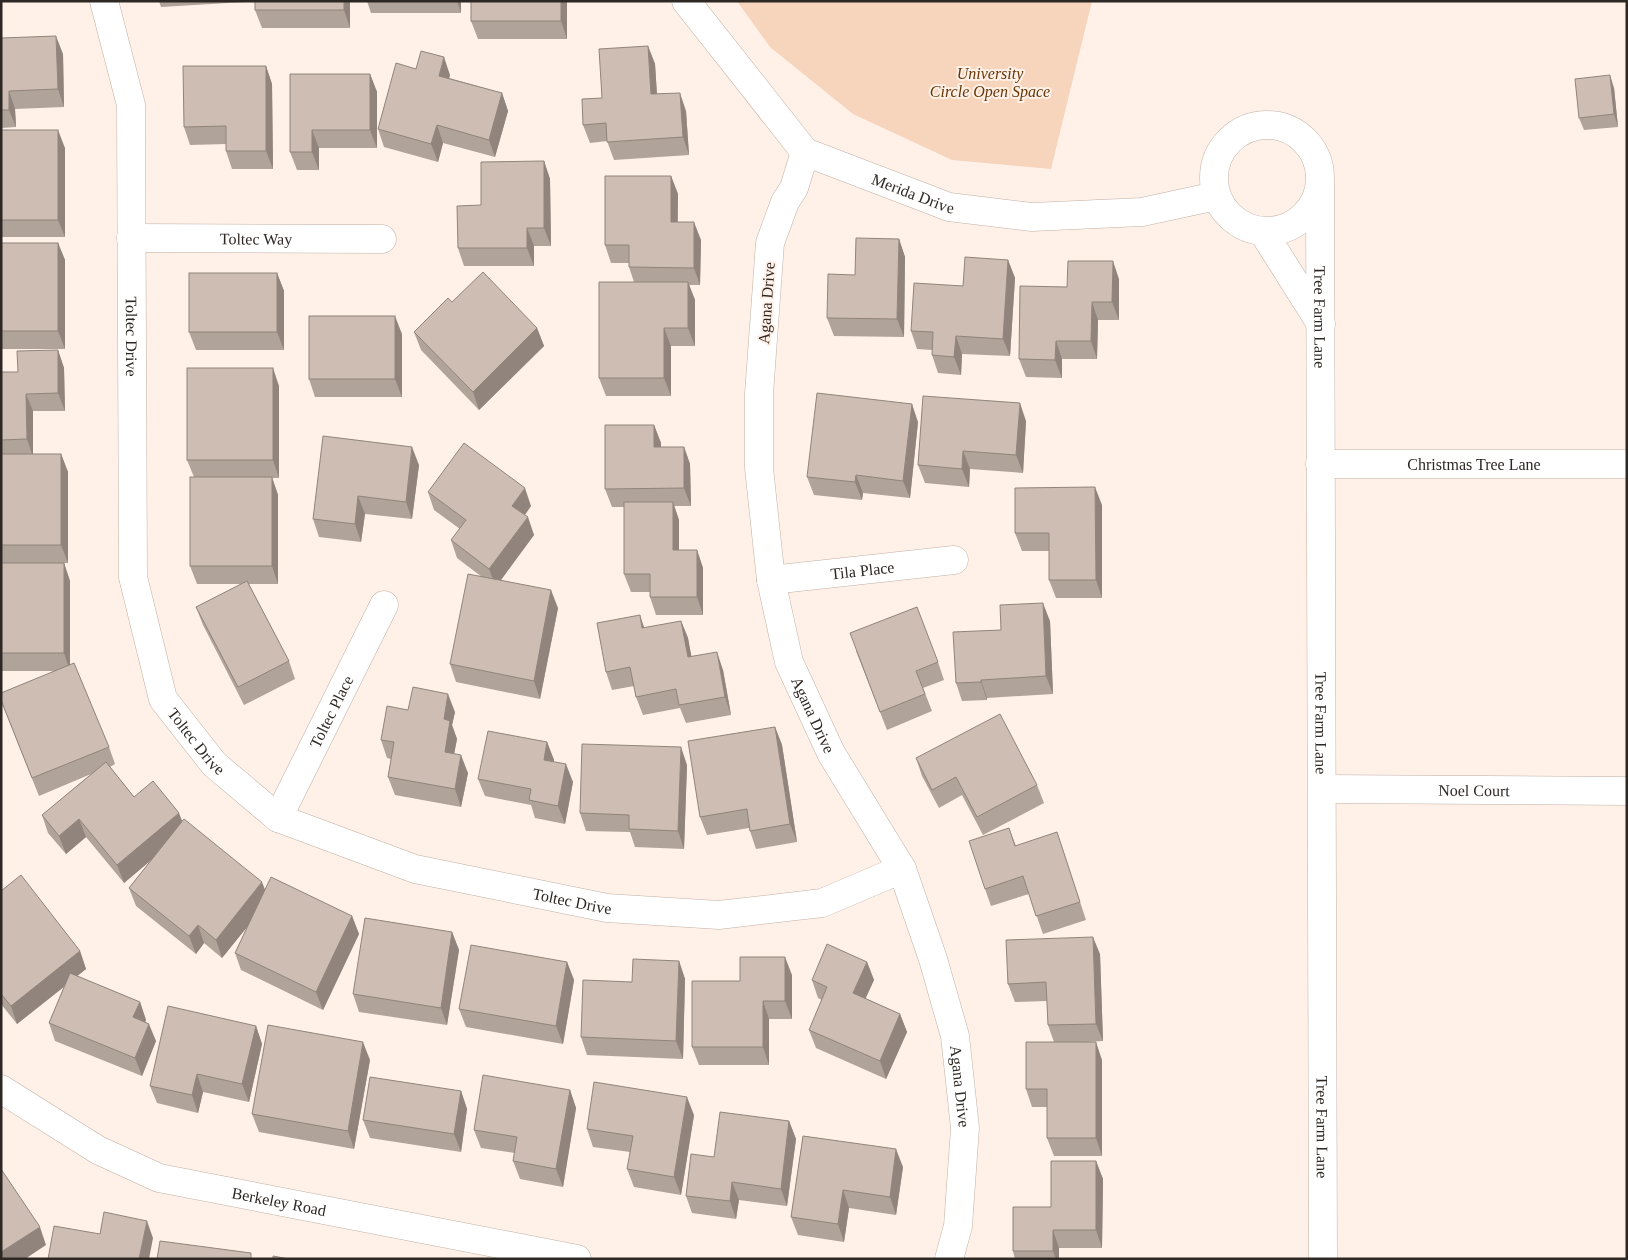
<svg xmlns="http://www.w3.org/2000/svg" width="1628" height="1260" viewBox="0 0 1628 1260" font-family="Georgia,serif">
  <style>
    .green { fill: #f7d4bc }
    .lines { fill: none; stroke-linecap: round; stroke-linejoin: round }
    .minor-casing { stroke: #c0b0a5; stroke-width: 29 }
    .minor { stroke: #fff; stroke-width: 28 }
    .wall { fill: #b0a399 }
    .shaded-wall { fill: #90847d }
    .building { fill: #cdbdb2; stroke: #90847d }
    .labels { text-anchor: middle; stroke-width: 4; stroke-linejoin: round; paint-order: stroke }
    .park-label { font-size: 16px; font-style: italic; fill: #673607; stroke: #fff1e8 }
    .street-label { font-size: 16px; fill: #2e2824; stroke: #fff1e8 }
  </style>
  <rect width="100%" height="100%" fill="#fff1e8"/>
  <path class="green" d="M737,1H1092L1051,169L952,160L853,114L770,47Z"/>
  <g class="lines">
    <g class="minor-casing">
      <g id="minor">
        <path id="s1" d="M104,1L131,105L133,577L163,699L214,764L278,818L415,869L607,908L719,915L822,903L902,869"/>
        <path id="s2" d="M686,1L805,152L949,207L1032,217L1142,212L1216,196"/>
        <circle cx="1267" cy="178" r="53"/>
        <path id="s3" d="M805,152L794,188L785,202L770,243L759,394V468L771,580L789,662L831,753L902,869L933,959L955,1036L965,1128L958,1226L949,1259"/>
        <path id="s4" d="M1320,185L1323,1259"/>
        <path d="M1263,232L1321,324"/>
        <path id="s5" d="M131,238L382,239"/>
        <path id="s6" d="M1320,464H1627"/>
        <path id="s7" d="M771,580L954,560"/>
        <path id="s8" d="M1323,789L1627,791"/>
        <path id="s9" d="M278,818L384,605"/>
        <path id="s10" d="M1,1089L98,1150L159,1178L577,1259"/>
      </g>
    </g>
    <use href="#minor" class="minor"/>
  </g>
  <g class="wall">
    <path d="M159,1H245V2L161,7Z"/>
    <path d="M350,1V28H262L255,10Z"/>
    <path d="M367,1H461V13H371Z"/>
    <path d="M567,1V39H478L471,21Z"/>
    <path d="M1,38L63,54L64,107L15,109L16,127L1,128Z"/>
    <path d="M648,46L655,64L657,94L686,111L689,155L614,160L607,141L590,143L583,125L602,98Z"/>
    <path d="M266,66L272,84L273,169H232L226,151V144L190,145L184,127Z"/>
    <path d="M416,69L450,75L449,78L502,93L508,111L495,157L443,143L438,162L384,147L378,129Z"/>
    <path d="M370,74L377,92V148H319V170H297L290,152Z"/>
    <path d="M1614,88L1618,127L1584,130L1579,118Z"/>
    <path d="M1,130L65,148V237H1Z"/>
    <path d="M544,161L550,179L551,246H534V266H464L458,248L481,205Z"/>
    <path d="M671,176L678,194V222L701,240L700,285H689L695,300V346H671V396H606L599,378L634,282L629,267V263H611L605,245Z"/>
    <path d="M899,239L905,257L904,337L834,336L827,318L855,275Z"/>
    <path d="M1,243H58L65,260V349H1Z"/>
    <path d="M1008,260L1015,278L1010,356L962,354L961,375L938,373L932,355V350L917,349L911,331L963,286Z"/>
    <path d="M277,273L284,291V350H196L189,332Z"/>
    <path d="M1119,279V320H1098L1097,359H1062V378L1026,377L1019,359L1067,287Z"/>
    <path d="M452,302L537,328L544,346L479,410L421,350L414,332Z"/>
    <path d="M402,334V397H315L309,379Z"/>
    <path d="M58,350L64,368L65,411H33V454H61L68,472V563H64L70,581V665L109,747L115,764L110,767L134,797L183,821L265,890L352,916L359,934L323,1010L241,970L235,953L247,927L222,958L204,943L196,954L136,906L129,888L153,858L124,883L86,837L66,854L48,833L42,815L91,774L39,796L1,701L54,671H1V372H18Z"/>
    <path d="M279,386V478H272L278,495V584H249L289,661L295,679L244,705L203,625L196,607L241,584H197L190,566L194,477L187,460Z"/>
    <path d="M1026,421L1023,473L970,469L969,487L925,483L918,465Z"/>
    <path d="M918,422L910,498L863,493L862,500L814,495L807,477Z"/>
    <path d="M654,425L661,443V447H684L690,464L691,506H674L679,520V550H697L703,568V615H656L650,597V592H631L624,574V507H612L605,489Z"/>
    <path d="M419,465L412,519L365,514L361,542L319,537L313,519Z"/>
    <path d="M428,492L531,506L525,515L534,535L500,580L558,608L540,699L456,682L450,664L482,577L457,558L451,540L460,529L434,510Z"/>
    <path d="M1102,505V598H1056L1049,580V551H1022L1015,533Z"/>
    <path d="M681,621L688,638L691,656L723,670L731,715L686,723L680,708L643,715L636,697L634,686L612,690L606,672L644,628Z"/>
    <path d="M1050,621L1053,694L987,698V700L962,701L956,683L1001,630Z"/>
    <path d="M856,651L938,662L944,680L923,688L932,711L887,730Z"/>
    <path d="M408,710L455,712L452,725L457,739L454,754L468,773L461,807L395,795L388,777L391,759L387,758L381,740Z"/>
    <path d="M775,727L782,745L797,842L756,849L749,828L707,835L700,817Z"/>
    <path d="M547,742L554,760L553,762L573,782L565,824L535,818L531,805L485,796L478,779Z"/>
    <path d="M916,758L1037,785L1044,803L983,835L962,795L939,808L922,776Z"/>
    <path d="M687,765L684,849L635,847L630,832L586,831L580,813Z"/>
    <path d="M1009,828L1016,846L1063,850L1086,920L1043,934L1029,894L991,906L985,889Z"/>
    <path d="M1,891L80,951L86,969L77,976L140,1002L146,1020L145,1022L156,1041L142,1076L55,1041L49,1023L64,987L17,1024L1,1004Z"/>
    <path d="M452,932L459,950L447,1025L359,1012L353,994Z"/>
    <path d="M1100,954L1103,1041L1086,1042L1102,1060V1156H1054L1047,1138V1107H1032L1026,1089L1054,1042L1048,1025L1047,1001L1015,1002L1008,984Z"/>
    <path d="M679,961L685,979L683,1059L587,1055L581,1037L632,982Z"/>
    <path d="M567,962L574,980L563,1044L466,1027L459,1009Z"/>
    <path d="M867,962L874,980L865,998L900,1014L907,1032L886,1079L816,1048L809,1030L822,1000L818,998L812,980Z"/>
    <path d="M792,975V1019H769V1065H699L692,1047L740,981Z"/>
    <path d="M256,1026L262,1044L249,1102L203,1092L198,1113L157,1103L150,1086Z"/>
    <path d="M370,1060L354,1149L259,1132L252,1114Z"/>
    <path d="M570,1090L576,1108L563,1187L520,1179L513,1161L515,1153L481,1148L474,1130Z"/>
    <path d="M461,1091L467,1109L461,1152L370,1138L363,1120Z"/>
    <path d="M694,1115L681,1195L634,1187L627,1169L630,1152L593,1147L587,1129Z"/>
    <path d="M789,1121L796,1139L787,1206L739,1200L736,1219L692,1213L686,1196L714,1157Z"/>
    <path d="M803,1136L903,1167L896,1215L849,1208L844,1242L798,1235L791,1217Z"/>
    <path d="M1096,1161L1103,1179L1102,1248H1059V1259H1015L1013,1251L1051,1207Z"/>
  </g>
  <g class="shaded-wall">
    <path d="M344,1H350V28L344,10Z"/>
    <path d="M457,1H461V13Z"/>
    <path d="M561,1H567V39L561,21Z"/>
    <path d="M56,36L63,54L64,107L58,89Z"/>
    <path d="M648,46L655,64L658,112L651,94Z"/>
    <path d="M444,57L450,75L445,93L439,76Z"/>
    <path d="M266,66L272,84L273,169L266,151Z"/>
    <path d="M370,74L377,92V148L370,130Z"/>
    <path d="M1610,75L1614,88L1618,127L1614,114Z"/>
    <path d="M9,91L15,109L16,127L9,110Z"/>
    <path d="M502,93L508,111L495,157L489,140Z"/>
    <path d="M680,93L686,111L689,155L683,137Z"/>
    <path d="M437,125L443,143L438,162L431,144Z"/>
    <path d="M58,130L65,148V237L58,220Z"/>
    <path d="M312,130L319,148V170L312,152Z"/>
    <path d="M544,161L550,179L551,246L544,228Z"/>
    <path d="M671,176L678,194L677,240L671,222Z"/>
    <path d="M694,222L701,240L700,285L694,268Z"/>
    <path d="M527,228L534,246V266L527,248Z"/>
    <path d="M899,239L905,257L904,337L897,319Z"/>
    <path d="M58,243L65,260V349L58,331Z"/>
    <path d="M1008,260L1015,278L1010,356L1003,339Z"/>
    <path d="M1113,261L1119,279V320L1112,302Z"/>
    <path d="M277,273L284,291V350L277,332Z"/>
    <path d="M688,282L695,300V346L688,328Z"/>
    <path d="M1092,302L1098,320L1097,359L1091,341Z"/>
    <path d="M395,316L402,334V397L395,379Z"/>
    <path d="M537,328L544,346L479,410L473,392Z"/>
    <path d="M664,328L671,346V396L664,378Z"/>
    <path d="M956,336L962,354L961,375L954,357Z"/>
    <path d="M1056,341L1062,359V378L1055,360Z"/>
    <path d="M58,350L64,368L65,411L58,393Z"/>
    <path d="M273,368L279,386V478L273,460Z"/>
    <path d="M26,394L33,411V457L27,439Z"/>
    <path d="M1020,403L1026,421L1023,473L1016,455Z"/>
    <path d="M912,404L918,422L910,498L903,481Z"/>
    <path d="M654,425L661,443V465L654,447Z"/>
    <path d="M412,447L419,465L412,519L406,502Z"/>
    <path d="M684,447L690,464L691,506L684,488Z"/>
    <path d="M963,451L970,469L969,487L962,469Z"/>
    <path d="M61,454L68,472V563L61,545Z"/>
    <path d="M856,475L863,493L862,500L855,482Z"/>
    <path d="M272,477L278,495V584L272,566Z"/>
    <path d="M1095,487L1102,505V598L1096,580Z"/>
    <path d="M525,488L531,506L518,524L512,506Z"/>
    <path d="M358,496L365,514L361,542L355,524Z"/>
    <path d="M673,502L679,520V568L673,550Z"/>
    <path d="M528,517L534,535L496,587L489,569Z"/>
    <path d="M697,550L703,568V615L697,597Z"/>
    <path d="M64,563L70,581V671L64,653Z"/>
    <path d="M551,590L558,608L540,699L534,681Z"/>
    <path d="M1043,603L1050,621L1053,694L1046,676Z"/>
    <path d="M640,615L646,633L642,628Z"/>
    <path d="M681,621L688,638L695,675L688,657Z"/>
    <path d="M717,652L723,670L731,715L725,697Z"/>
    <path d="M981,680L987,698V700L981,682Z"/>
    <path d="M448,694L455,712L452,725L457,739L451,770L445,752L444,719Z"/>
    <path d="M775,727L782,745L797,842L790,824Z"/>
    <path d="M547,742L554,760L550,778L544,760Z"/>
    <path d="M681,747L687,765L684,849L678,831Z"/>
    <path d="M461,755L468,773L461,807L455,789Z"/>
    <path d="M566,764L573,782L565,824L558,806Z"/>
    <path d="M179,813L186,831L124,883L117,865Z"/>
    <path d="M79,819L86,837L66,854L59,836Z"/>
    <path d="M262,882L269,900L222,958L216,940Z"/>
    <path d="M352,916L359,934L323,1010L316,992Z"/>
    <path d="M198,925L204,943L196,954L189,936Z"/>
    <path d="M452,932L459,950L447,1025L441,1008Z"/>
    <path d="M1093,937L1100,954L1103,1041L1096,1024Z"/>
    <path d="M80,951L86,969L17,1024L11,1006Z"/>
    <path d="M785,957L792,975V1019L785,1001Z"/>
    <path d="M679,961L685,979L683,1059L676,1041Z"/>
    <path d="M567,962L574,980L563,1044L556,1026Z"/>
    <path d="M867,962L874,980L860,1011L853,993Z"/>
    <path d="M763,1001L769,1019V1065L763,1047Z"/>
    <path d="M140,1002L146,1020L140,1035L133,1017Z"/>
    <path d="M900,1014L907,1032L886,1079L880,1061Z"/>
    <path d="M149,1024L156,1041L142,1076L135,1058Z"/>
    <path d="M256,1026L262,1044L249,1102L242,1084Z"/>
    <path d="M363,1042L370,1060L354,1149L348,1131Z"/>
    <path d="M1096,1042L1102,1060V1156L1096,1138Z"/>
    <path d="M197,1074L203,1092L198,1113L192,1095Z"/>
    <path d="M570,1090L576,1108L563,1187L556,1169Z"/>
    <path d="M461,1091L467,1109L461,1152L454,1134Z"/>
    <path d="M687,1097L694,1115L681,1195L674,1177Z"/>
    <path d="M789,1121L796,1139L787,1206L781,1189Z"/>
    <path d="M896,1149L903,1167L896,1215L890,1197Z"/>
    <path d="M1096,1161L1103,1179L1102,1248L1096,1230Z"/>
    <path d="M732,1182L739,1200L736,1219L730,1201Z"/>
    <path d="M843,1190L849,1208L844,1242L838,1224Z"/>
    <path d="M147,1221L153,1238L149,1259H139Z"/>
    <path d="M40,1227L46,1245L25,1259H1V1252Z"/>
    <path d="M1053,1230L1059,1248V1259H1056L1053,1251Z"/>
  </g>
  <g class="building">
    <rect x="255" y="1" width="89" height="9"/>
    <rect x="471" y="1" width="90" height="20"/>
    <path d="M56,36L58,89L9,91V110H1V38Z"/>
    <path d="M648,46L651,94L680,93L683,137L607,142L606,123L583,125L582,99L602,98L599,49Z"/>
    <path d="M421,51L444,57L439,76L502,93L489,140L437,125L431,144L378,129L396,63L416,69Z"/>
    <path d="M183,66H266V151H226V126L184,127Z"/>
    <path d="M290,74H370V130H312V152H290Z"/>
    <path d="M1610,75L1614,114L1579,118L1575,79Z"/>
    <rect x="1" y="130" width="57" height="90"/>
    <path d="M544,161V228H527V248H458L457,206L481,205V162Z"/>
    <path d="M605,176H671V222H694V268L629,267V245H605Z"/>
    <path d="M856,238L899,239L897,319L827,318L828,274L855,275Z"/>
    <rect x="1" y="243" width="57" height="88"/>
    <path d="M965,257L1008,260L1003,339L956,336L954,357L932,355L933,332L911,331L914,283L963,286Z"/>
    <path d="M1068,261H1113L1112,302H1092L1091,341H1056L1055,360L1019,359L1020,286L1067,287Z"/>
    <path d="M483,272L537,328L473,392L414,332L448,298L452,302Z"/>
    <rect x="189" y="273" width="88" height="59"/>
    <path d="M599,282H688V328H664V378H599Z"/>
    <rect x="309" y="316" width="86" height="63"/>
    <path d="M58,350V393L26,394L27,439L1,440V372H18L17,351Z"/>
    <rect x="187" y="368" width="86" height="92"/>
    <path d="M817,393L912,404L903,481L856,475L855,482L807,477Z"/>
    <path d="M923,396L1020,403L1016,455L963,451L962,469L918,465Z"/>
    <path d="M605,425H654V447H684V488L605,489Z"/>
    <path d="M323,436L412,447L406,502L358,496L355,524L313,519Z"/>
    <path d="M464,443L525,488L512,506L528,517L489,569L451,540L466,520L428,492Z"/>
    <rect x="1" y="454" width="60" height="91"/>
    <rect x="190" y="477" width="82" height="89"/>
    <path d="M1095,487L1096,580H1049V533H1015V488Z"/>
    <path d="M624,502H673V550H697V597H650V574H624Z"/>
    <rect x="1" y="563" width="63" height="90"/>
    <path d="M468,574L551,590L534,681L450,664Z"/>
    <path d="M247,581L289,661L238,687L196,607Z"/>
    <path d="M1043,603L1046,676L981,680V682L956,683L953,632L1001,630L1000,605Z"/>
    <path d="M917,607L938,662L916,671L925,694L880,712L850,633Z"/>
    <path d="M640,615L642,628L681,621L688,657L717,652L725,697L679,705L676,689L636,697L630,667L606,672L597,623Z"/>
    <path d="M74,663L109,747L32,778L1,700V693Z"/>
    <path d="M413,687L448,694L444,719L450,721L445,752L461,755L455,789L388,777L394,742L381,740L387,706L408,710Z"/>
    <path d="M1000,714L1037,785L977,817L956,777L932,790L916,758Z"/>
    <path d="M775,727L790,824L750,831L747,809L700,817L688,741Z"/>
    <path d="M488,731L547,742L544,760L566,764L558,806L529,800L531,789L478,779Z"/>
    <path d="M582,744L681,747L678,831L629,829V815L580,813Z"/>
    <path d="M106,762L134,797L153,781L179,813L117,865L79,819L59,836L42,815Z"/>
    <path d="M184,819L262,882L216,940L198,925L189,936L129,888Z"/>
    <path d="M1009,828L1015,846L1057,832L1080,902L1036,916L1023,876L985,889L969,841Z"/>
    <path d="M21,875L80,951L11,1006L1,994V891Z"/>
    <path d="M271,877L352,916L316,992L235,953Z"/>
    <path d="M365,918L452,932L441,1008L353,994Z"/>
    <path d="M1093,937L1096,1024L1048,1025L1046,982L1008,984L1006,940Z"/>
    <path d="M827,944L867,962L853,993L900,1014L880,1061L809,1030L827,987L812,980Z"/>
    <path d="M471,945L567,962L556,1026L459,1009Z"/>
    <path d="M740,957H785V1001H763V1047H692V981H740Z"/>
    <path d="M633,959L679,961L676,1041L581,1037L583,980L632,982Z"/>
    <path d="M70,973L140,1002L133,1017L149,1024L135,1058L49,1023Z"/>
    <path d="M168,1006L256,1026L242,1084L197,1074L192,1095L150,1086Z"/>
    <path d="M268,1025L363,1042L348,1131L252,1114Z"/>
    <path d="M1026,1042H1096V1138H1047V1089H1026Z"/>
    <path d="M483,1075L570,1090L556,1169L513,1161L517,1137L474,1130Z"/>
    <path d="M370,1077L461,1091L454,1134L363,1120Z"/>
    <path d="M594,1082L687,1097L674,1177L627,1169L633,1136L587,1129Z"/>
    <path d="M720,1112L789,1121L781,1189L732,1182L730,1201L686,1196L691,1154L714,1157Z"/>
    <path d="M803,1136L896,1149L890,1197L843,1190L838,1224L791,1217Z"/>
    <path d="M1051,1161H1096V1230H1053V1251H1013V1207H1051Z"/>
    <path d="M1,1169L40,1227L1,1252Z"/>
    <path d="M104,1212L147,1221L139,1259H48L54,1226L100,1234Z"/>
    <path d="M160,1241L251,1253V1259H157Z"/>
    <path d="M273,1256L289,1259H273Z"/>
  </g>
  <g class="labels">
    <g class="park-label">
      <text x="990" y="79">University<tspan x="990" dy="18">Circle Open Space</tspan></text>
    </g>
    <g class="street-label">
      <text dy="6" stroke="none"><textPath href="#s2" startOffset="308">Merida Drive</textPath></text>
      <text dy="6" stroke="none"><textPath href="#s5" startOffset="125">Toltec Way</textPath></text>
      <text transform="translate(766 303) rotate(-86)" y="6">Agana Drive</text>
      <text dy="6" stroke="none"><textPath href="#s4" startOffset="132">Tree Farm Lane</textPath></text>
      <text dy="6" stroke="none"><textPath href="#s1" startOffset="339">Toltec Drive</textPath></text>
      <text dy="6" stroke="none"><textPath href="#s6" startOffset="154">Christmas Tree Lane</textPath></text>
      <text dy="6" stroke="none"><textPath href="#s7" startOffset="92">Tila Place</textPath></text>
      <text dy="6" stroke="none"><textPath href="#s9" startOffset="119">Toltec Place</textPath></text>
      <text dy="6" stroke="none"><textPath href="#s3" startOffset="578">Agana Drive</textPath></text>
      <text dy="6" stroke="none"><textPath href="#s4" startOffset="538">Tree Farm Lane</textPath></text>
      <text dy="6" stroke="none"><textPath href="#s1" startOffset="759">Toltec Drive</textPath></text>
      <text dy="6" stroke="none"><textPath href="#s8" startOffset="151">Noel Court</textPath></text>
      <text dy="6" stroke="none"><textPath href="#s1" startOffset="1178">Toltec Drive</textPath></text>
      <text dy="6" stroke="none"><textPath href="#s3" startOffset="982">Agana Drive</textPath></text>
      <text dy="6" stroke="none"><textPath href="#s4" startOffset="942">Tree Farm Lane</textPath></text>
      <text dy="6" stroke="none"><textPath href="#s10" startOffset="304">Berkeley Road</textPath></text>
    </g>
  </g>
  <rect width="1628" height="1260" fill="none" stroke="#2e2824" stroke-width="5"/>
</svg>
